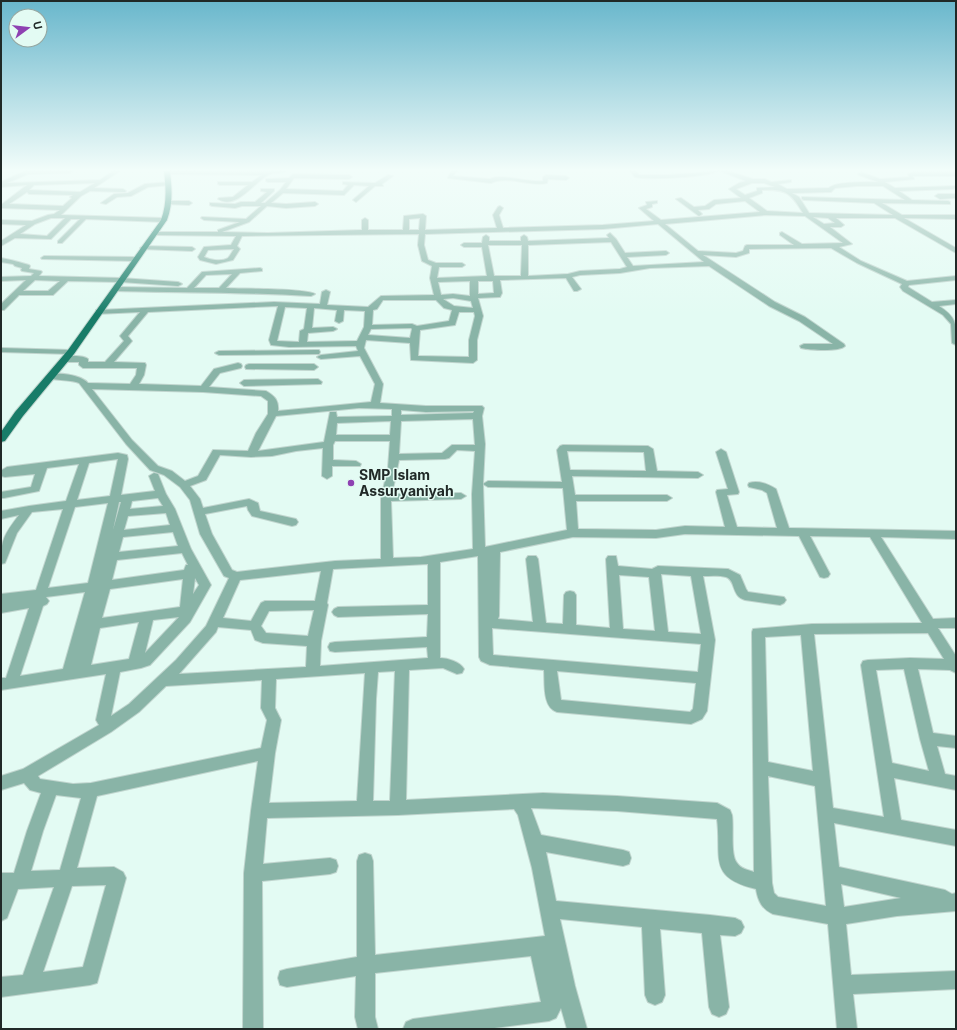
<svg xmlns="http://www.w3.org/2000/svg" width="957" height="1030" viewBox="0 0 957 1030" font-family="Inter,sans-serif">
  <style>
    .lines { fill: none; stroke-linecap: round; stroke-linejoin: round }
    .minor-casing { stroke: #c0d5ce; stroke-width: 2 }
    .major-casing { stroke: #c0d5ce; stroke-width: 2 }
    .minor { fill: #89b4a7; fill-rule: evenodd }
    .major { fill: #187c68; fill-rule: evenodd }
    .poi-dot { fill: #8e41b2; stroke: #e3fbf3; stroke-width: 1.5 }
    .labels { text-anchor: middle; stroke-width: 3; stroke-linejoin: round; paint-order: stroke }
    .poi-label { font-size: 14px; font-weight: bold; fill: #202927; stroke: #e3fbf3; text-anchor: start }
  </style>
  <rect width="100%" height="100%" fill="#e3fbf3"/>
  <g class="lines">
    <g class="minor-casing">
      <g id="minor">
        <path d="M25,171H73L70,173L28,174L7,183L100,180L113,171H120L94,188L123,189L126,191L125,192L90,191L81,196L61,215L164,218L167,220L164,222L86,219L62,243H58V241L80,219H71L51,239L15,238L1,246V241L26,225L1,224V220L32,221L48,215L54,214L60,210L1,208V205L27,185L1,187V182ZM95,183L80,192L29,190L34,185ZM27,192L29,194L73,195L70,197L72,198L63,206L9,204ZM51,218H65L47,236L20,234L35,224Z"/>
        <path d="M165,171L255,172L286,171C281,174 275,172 270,174C255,180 237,211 218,199L219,198L233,197L248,185H220L218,184V182H252L262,175L167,174L165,173Z"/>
        <path d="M451,171H457L453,176L490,179C500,173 529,183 543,181V177L546,175L566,176L569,178L566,180L548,179L547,183C530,187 506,175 491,183L448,178Z"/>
        <path d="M630,171H636L639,175H667L718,171C707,177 649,180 635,177Z"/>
        <path d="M720,171H728L753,179H765L771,182L791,180V182L778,184L787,189L829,188C835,181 868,182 878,182L859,175L858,174L861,172L880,179L909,177L908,174L913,172H956V176H913L914,179L885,182L895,188L955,186V188L953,189L899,191L912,200L948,201L950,202V204L882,203L902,215H956V219L904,218L956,248V253L895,218H836L844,225L841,227H830L852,244L839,247L861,261L907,281L956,276V280L909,285L908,287L932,302L956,300V304L939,306C957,318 956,323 956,345L952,343L951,324L943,315L903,291L900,287L902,284L857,263L831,248L749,249V253L736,257L703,255L775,302L805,317L844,344L845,346C839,352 810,350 801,348L800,346L804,344H833L799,321L769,306L709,266L650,268L620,273L580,275L572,277L581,289L577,291H574L566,278L500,280L502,293L500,297L478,298L483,316L477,340V360L473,363L411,360L410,343L366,340L364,348L383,384L380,403L426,406H482L484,408L482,416L485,444L483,484L488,481L562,482L557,450L560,446L563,445L648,446L653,449L657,471L698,472L703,475L698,478L572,476L575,495H667L672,498L667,501H576L578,529L656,530L685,526L725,527L716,492L717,490L728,489L716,452L721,449L726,452L739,492L738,494L727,495L737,527L777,528L767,493L762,490L749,487L748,485L749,483C758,480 768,484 776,489L789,528L956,531V539L881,537L933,619L956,618V628H938L956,656V673L950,670L918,669L933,733L956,736V748L937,746L945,774L956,776V790L894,778L901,820L956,830V846L834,823L839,867L945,890L952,894L956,893V911L897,916L846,924L851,975L956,971V989L853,994L857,1029H837L828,924L773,914C762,909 758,901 756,889C707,877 722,858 717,819L617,811L531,808L541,835L623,850L629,852L631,858L629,864L623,866L546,852L556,901L710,915L735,918L741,921L744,927L741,933L735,936L720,935L729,1007L726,1014L719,1017L712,1014L709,1007L702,933L660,929L665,995L662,1002L655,1005L648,1002L645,995L642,927L560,919L575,986L587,1029H567L561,1008L556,1018L549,1021L487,1029H403L406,1022L413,1019L541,1002L531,956L375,973V1017L378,1029H358L355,1017L356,976L287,987L280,985L278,978L280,971L287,969L357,957V861L359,855L365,853L371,855L373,861L375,955L545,936L532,868L518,815L514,809L398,815L267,818L263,864L330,858L336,860L338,866L336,872L330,874L262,881L263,1029H243L244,873L251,811L258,761L97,796L77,868L114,867L123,872L126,878L97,983L90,985L1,997V977L23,975L54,887L18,889L7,918L1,921V873H14L27,831L41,793L30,790L24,783L1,790V776L23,769L99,725L96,720L106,674L1,690V678H6L29,608L1,613V594L36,590L63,509L32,512L17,533L5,563L1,564C1,539 4,535 19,515L1,519V511L29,506L66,501L79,464L47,468L39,491L4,498H1V492L31,487L35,474L5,477L1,476L2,470L7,467L118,453L127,455L128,459L121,495L155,491L149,476L154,473L158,474L166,494L175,509L191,549L211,585L190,622L150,665L141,668L120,672L111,716L129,704L176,660L206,626L229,578L224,576L200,534L190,500L180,487L164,475L150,470L126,444L79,383C69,379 51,381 46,377C54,370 82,375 88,383L130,384L136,375L137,368H83L79,365V362H65L61,359C66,355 83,355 88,359V362H105L124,341L120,336L140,312L96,314V310H99L274,302L320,304L322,292L326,290L330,292L327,305L368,307L381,296L434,295L430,278L432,266L422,261L418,245L419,234L242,236L237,246L240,249L233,260L216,264L200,260L198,257L204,247L231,245L236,236L154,235L152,234V232H218V230L240,222L204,220L201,218L202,217L246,219L261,206H242L235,208L212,206L210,205V203L235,204L241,202H255L267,192L261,191V189H274V191L261,203H265L280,190L286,182H268L266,181V179L289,178L293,174L349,175L352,177L349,179L294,178L286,189L343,191L348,185L343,184V182L375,183L388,175L393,176L382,184L383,186H375L356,202L353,200L354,199L369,186L354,185L344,195L283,193L271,203L286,204L315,202L318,204L315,206L286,208L267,206L249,222L222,232L268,233L362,230V220L365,218L368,220V230H403L404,216L423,214L426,216L425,230L497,228L493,215L498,207L500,206L503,208L499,215L503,228L603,225L654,221L639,208L647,205L646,202L657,201V203L652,204V207L646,209L661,220L760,212L745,201L716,204L709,209L698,210L702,214L699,216L676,199L681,198L694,207L705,206L714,200L741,198L729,189L739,183L746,181ZM752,183H764L775,187L757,188V191L745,195L736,189ZM857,186H883L905,200L802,197V199L804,200L874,203L893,215L809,213L799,197L792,193L831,192L835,188ZM762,190C786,189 791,193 803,213L767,211L749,198L762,193ZM766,215L805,216L843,243L802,244L782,232L780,233V235L794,245H747L745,246L743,251L736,253L698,251L665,224ZM813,217L828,218L835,223L824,224ZM420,218L419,230H409V219ZM658,224L704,262L633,266L627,257L666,255L669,253L666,251L625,253L616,239L610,233L607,235L609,238L528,241L527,237L524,235L521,237V241H489V237L486,235L483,237L482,243H464L461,245L464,247H482L487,276L437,278L439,267H462L465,265L462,263H436L428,260L424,245L425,234L603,229ZM611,242L627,267L620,269L580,271L568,274L528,276V245ZM488,245H522L521,276H494ZM234,249C232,252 230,256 228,258C222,262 210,260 204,257L208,250ZM470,281V296L453,294L441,295L438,282ZM478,281H493L494,293L478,294ZM453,298L471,301L473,308L454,306L443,299ZM383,300H436L444,308L452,310L449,321L417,326L412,324L372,325L373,310L377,309ZM278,306L269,340L271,345L289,347L356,346L358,351L321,355L317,357L321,359L360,356L375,384L371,402L278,411C279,401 275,396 266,391L209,387L220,373L241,368L242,366L241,364L238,363L214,369L201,386L139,384L144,375L146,365L145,363L114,362L132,341L128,336L148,312ZM285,307L307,308L304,329L300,331L299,342L277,341ZM314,308L337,310L335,321L339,323L343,321L344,310L365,311L364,327L357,341L307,342L308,333L333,331L337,329L333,327L312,328ZM459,312H474L475,316L469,340V357L418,356L420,330L455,325ZM411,328L412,329L410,338L368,335L371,329ZM92,389L203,392L261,396L268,401V414L256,433L248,451L213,450L198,476L185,481L172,471L158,466L132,440ZM359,408L392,409V416L337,417L336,412H330L324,442L258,451L276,416ZM401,410L426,412L474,411L473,413L401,415ZM473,419L475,445H452L442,453L399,454L401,421ZM391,421L390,435H336L337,423ZM335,441H390L388,468L381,498V559L335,561L237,572L232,570L212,534L205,514L247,506L248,510L252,516L292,526L296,525L298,522L296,519L260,511L258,503L249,499L203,508L200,499L190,486L206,480L220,455L251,457L272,456L296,451L323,448L322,476L327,479L332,476V466H360L361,464L356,461L333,460V445ZM457,450L475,451L472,494L473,549L421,557L393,558L391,501L461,499L466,496L461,493L392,494L399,460L445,459L449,458ZM567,451L644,452L646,471L570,470ZM118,459L110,496L77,500L89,463ZM483,484L488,487L563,488L567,530L485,547ZM158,498L163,506L130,509L132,501ZM119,502H121L113,530ZM108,503L88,583L48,588L75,507ZM166,513L170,525L124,530L128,516ZM173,532L178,546L119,552L123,537ZM685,534L799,536L820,577L824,578L828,577L830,574L810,536L870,537L922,623L812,624L753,629L752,632L754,872C748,870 741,869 737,863C730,855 734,827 732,815L730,810L717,803L617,796L543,793L406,800L409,670L443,668L457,674L462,673L464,669C460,662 448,658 440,658V562L478,556L479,657L481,661L490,665L544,670C545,683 542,707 557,712L691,724L702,719L707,711L715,640L703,576C710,576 719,575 726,577C736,580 731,596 745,600L780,605L784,603L786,600L784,597L748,592L746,589L740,575L728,569L658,566L652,569L618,566L616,556H608L606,559L610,628L576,625V595L574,592L570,591L566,592L564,595L563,624L546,623L538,559L536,556H528L526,559L533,622L498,619L499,616L500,552L573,537L656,538ZM182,553L188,565H186L184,570L112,580L117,560ZM428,564V605L338,607L334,609L332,612L334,615L338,617L428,614L427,637L335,642L330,643L328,647L330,651L335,652L427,647L428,658L320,666L321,641L328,605L327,603L333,569ZM321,571L315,601H265L261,603L251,621L223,618L240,580ZM661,574L691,576L701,634L668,632ZM619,575L649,577L655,631L623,629ZM195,578L199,585L193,594ZM183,579L180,607L102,618L110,589ZM85,592L63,669L20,676L43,606L47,604L49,601L46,597ZM314,610L308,636L266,633L261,626L269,611ZM179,617L145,653L153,620ZM139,622L129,659L91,665L100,628ZM218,627L251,630L255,640L263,643L307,646L306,667L179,674L216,632ZM492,628L701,644L698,672L493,655ZM928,633L944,659L910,658L868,660L863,661L861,665L884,817L833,808L814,634ZM801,635L813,771L768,762L765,637ZM904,669L920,739L929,771L892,763L876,670ZM395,671L390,801H373L376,699L378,672ZM557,671L696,683L693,709L690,712L561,700ZM365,673L357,801L269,803L275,753L281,720L275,708L276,679ZM262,680L261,708L267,720L261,748L91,783L73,784L40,779L38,776L111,732L139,712L166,686ZM768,776L815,786L826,906L778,897L774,893L772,883ZM56,795L81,798L60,870L31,871L43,831ZM841,884L901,898L844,907ZM106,885L83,967L43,972L72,886Z"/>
        <path d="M169,182L171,183V185L148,187L131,196L117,197L106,204L101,203L114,194L128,193L145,184Z"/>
        <path d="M938,194H956V198L940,199L935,196Z"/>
        <path d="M168,201H189L192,203L189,205L166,204L165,203Z"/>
        <path d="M143,246L192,247L195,249L192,251L141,249L140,248Z"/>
        <path d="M44,256L135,257L138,259L135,261L42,259L41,258Z"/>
        <path d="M1,258C12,260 19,262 29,265L30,266L29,269L41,271L42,272L39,276L121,278L178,282L182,284L178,286L121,282L68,281L53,295H19L4,310H1V304L26,280L1,281V277L31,276L34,273L22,271L21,270L22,268L15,266L13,264L1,262ZM35,280L60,281L48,291H23Z"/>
        <path d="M260,268L262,269V271L240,273L226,288C240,289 307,288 315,294L311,296C246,292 181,293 116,291L112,289L116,287L187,288L202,272ZM232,274L219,288H194L206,275Z"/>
        <path d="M1,348L71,350L75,352L71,354L1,352Z"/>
        <path d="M316,350H319L320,352L319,354L219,355L215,353L219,351Z"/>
        <path d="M249,364H314L318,367L314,370L246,369L245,367L246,365Z"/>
        <path d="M318,379L322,382L321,384L244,386L240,383L244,380Z"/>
      </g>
    </g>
    <g class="major-casing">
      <path id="major" d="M164,171H170C172,188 173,204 167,220L74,354L23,416L5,441L1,442V432L15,412L68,350L161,220C167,204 166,188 164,171Z"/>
    </g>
    <use href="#minor" class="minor"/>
    <use href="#major" class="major"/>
  </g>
  <linearGradient id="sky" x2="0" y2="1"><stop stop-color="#69b7cc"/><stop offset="0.54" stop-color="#f2fdfa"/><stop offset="1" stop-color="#f2fdfa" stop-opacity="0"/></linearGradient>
  <rect width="957" height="315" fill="url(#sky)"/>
  <circle class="poi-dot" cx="351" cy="483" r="4"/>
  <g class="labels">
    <g class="poi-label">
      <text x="359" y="480">SMP Islam<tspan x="359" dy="16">Assuryaniyah</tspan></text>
    </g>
  </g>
  <rect width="957" height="1030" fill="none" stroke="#202927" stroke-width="4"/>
  <g transform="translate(28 28) rotate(75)"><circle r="19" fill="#e3fbf3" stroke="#95a7a1"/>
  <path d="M0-3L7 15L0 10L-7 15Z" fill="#8e41b2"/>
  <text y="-6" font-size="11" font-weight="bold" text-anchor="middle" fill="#202927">U</text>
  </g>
</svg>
